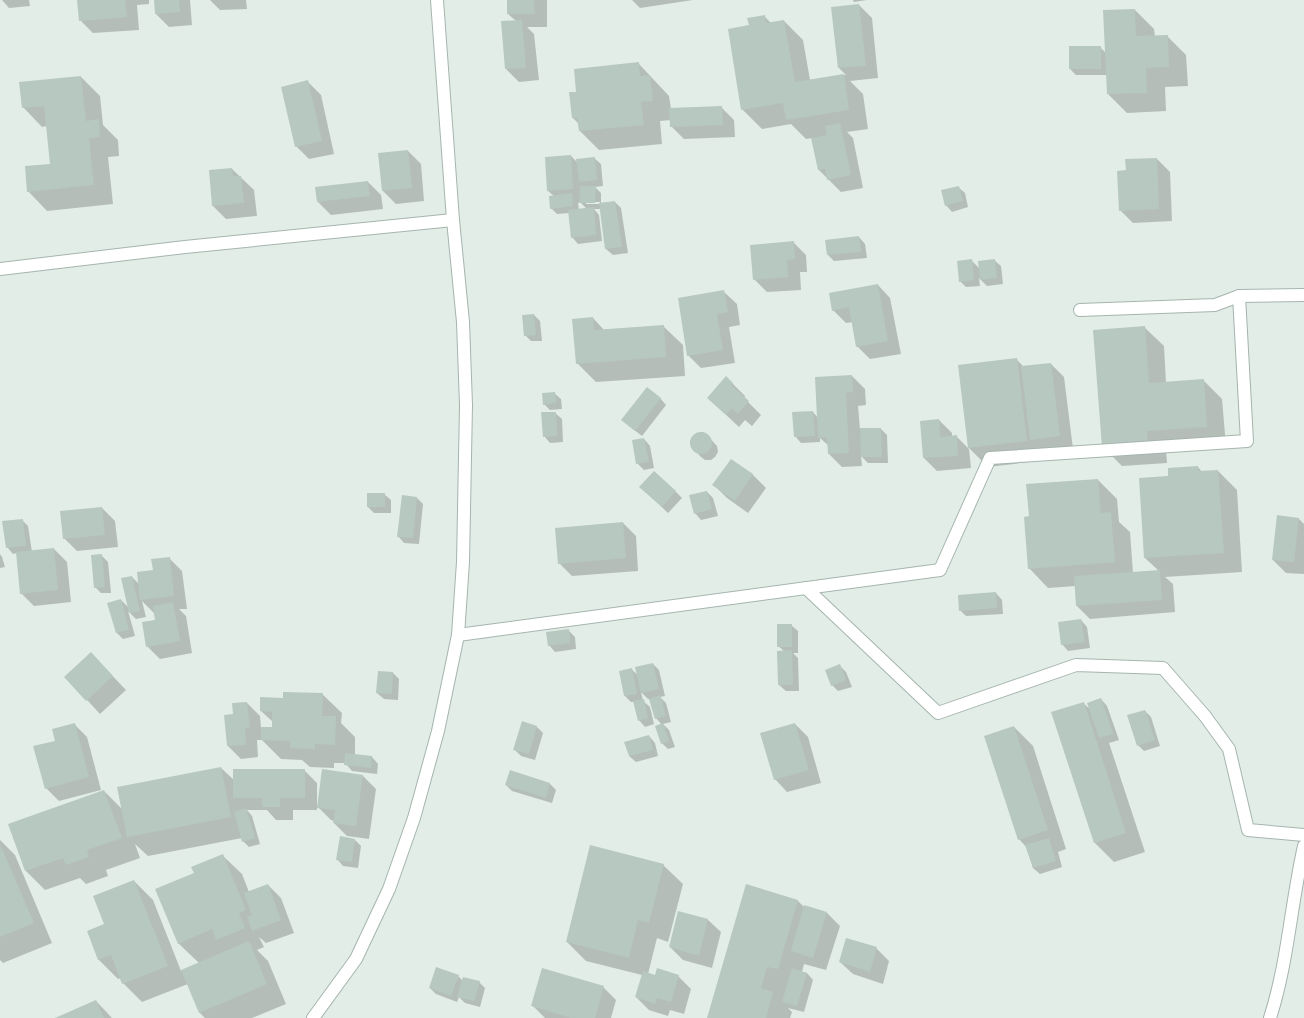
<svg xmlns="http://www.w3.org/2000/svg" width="1304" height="1018" viewBox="0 0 1304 1018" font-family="'Golos Text',sans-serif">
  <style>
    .shadow { fill: #0003; fill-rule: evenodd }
    .building { fill: #b7c8c0 }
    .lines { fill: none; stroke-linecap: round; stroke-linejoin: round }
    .street-casing { stroke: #a5b5ae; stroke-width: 14 }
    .street { stroke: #fff; stroke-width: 12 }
  </style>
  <rect width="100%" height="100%" fill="#e2ede7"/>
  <g class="shadow">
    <path d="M2,0H29L30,6L9,8Z"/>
    <path d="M78,0H149V4L137,5L139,30L93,33L80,20Z"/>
    <path d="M155,0H190L192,25L169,27L156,14Z"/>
    <path d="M210,0H246L247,9L220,10Z"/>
    <path d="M508,0H547V27H527L534,34L539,80L519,82L506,69L516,21L508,14Z"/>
    <path d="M632,0H693L640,8Z"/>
    <path d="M853,0H867L854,2Z"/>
    <path d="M859,5L872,18L878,78L850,81L863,94L868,129L847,132L853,138L863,188L841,192L819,170L812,138L806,139L791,124L762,129L742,109L750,26L764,16L771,23L784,21L803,40L810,80L846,75L839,68L832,8Z"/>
    <path d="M1135,10L1154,29L1155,37L1167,36L1186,55L1188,86L1165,87L1166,111L1127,113L1108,94L1107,75H1076L1070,69L1100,47L1106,53Z"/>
    <path d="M639,64L669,96L671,109L721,107L734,120L735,137L684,139L671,126V120L660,121L662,144L599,150L580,131L579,124L573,118Z"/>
    <path d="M81,77L100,96L103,125L118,140L119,156L108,157L113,204L47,211L28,191L51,165L47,126L42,127L23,107Z"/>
    <path d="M308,82L321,95L334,154L309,159L296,146Z"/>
    <path d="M408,151L421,164L424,201L396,204L383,191Z"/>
    <path d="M571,156L578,163L594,158L601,164L603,186L595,187L601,193V204L615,202L621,208L628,253L613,255L606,249L601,209H594L599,215L602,241L578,244L572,237L569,213L557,214L551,208L554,196L548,191ZM580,202L587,209L579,210L578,203ZM586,202H600V204H586Z"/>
    <path d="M1157,159L1170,172L1172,221L1133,223L1120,210L1127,171Z"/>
    <path d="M232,169L254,190L257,216L226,219L213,206Z"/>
    <path d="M368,182L381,195L383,209L331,215L318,202Z"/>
    <path d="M958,187L965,193L968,207L952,212L946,205Z"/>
    <path d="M859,237L865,244L867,258L834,261L828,255L826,241Z"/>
    <path d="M793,242L806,255L807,272H800L801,290L767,292L754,279Z"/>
    <path d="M971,260L980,269L994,260L1001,266L1003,284L987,286L979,278L980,286L966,287L960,281Z"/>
    <path d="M878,285L890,298L901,354L870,359L857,346L853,322L846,323L833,310Z"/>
    <path d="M724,292L737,304L740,325L729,327L735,363L701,368L688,355Z"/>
    <path d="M534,315L540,321L542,341H531L525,335L524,316Z"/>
    <path d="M593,318L604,330L663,326L683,345L685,376L596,382L577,363Z"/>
    <path d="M1144,327L1164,346L1166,383L1203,380L1222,399L1226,446L1166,450L1167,463L1122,466L1103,447Z"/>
    <path d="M1016,359L1024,367L1051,364L1064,377L1073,449L1045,452L1046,460L988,467L969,448Z"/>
    <path d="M852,376L865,389L866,405L858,406L860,429H881L887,435L888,463H868L861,456L862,466L842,467L829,454V446L820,438V442L801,443L795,436L813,412L818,418Z"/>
    <path d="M732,383L745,396L744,398L761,415L752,426L745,420L739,427L708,398Z"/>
    <path d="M554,393L561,399L562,409L550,410L544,404Z"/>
    <path d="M660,398L666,405L642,436L629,426Z"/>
    <path d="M555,413L562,419L563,442L550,443L544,436Z"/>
    <path d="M939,420L952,433V437L956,436L969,449L971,468L937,471L924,458Z"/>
    <path d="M703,432L707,435L717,446L718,452L715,457L711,460H705L701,457L691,446L690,441L693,436L697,433Z"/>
    <path d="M644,439L650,446L654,468L644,470L637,463Z"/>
    <path d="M731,460L753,475L766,488L748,513L727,498L714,485Z"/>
    <path d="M1198,467L1202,472L1218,471L1237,490L1242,572L1165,577L1173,584L1175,612L1090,619L1077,606L1076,586L1048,588L1029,568L1030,517L1027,485L1098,480L1117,499L1119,522L1130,532L1133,573L1159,571L1145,558L1169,477Z"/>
    <path d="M675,491L682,498L668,513L647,493Z"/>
    <path d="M707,492L713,498L718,516L701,520L695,513Z"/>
    <path d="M384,494L391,500V513H374L368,507Z"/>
    <path d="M417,498L423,504L419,544L404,543L398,536Z"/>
    <path d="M102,508L115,521L118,547L77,551L64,538Z"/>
    <path d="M1299,519L1304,524V574L1286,573L1273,560Z"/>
    <path d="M22,520L28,526L32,552L54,549L67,562L71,602L34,606L21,593L17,553L13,554L7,547Z"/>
    <path d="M623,523L636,536L638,571L572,576L559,563Z"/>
    <path d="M0,554L2,557L5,567L0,568Z"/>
    <path d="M101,555L108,562L111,593H101L95,587Z"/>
    <path d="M169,558L182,571L187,609H179L186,616L192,653L160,659L147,646L156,621L154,613L142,601L146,617L136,619L128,611L135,636L123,639L117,633L109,603L121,600L129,608L132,577L139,584Z"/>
    <path d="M996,593L1002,600L1003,614L966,616L960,610Z"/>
    <path d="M1081,620L1087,627L1090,648L1068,651L1062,644Z"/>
    <path d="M791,625L798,631V653H793L798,658L799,691H786L779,685L784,651L778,646Z"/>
    <path d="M568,630L575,637L576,649L555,652L549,645Z"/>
    <path d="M653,664L659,670L665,696L660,697L666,703L671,722L663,724L669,730L675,747L668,749L662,743V725L656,718L650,699H648L641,692L643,701L650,707L654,724L645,727L639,720L634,702H631L625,696L631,669L639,676Z"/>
    <path d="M840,666L846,672L852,687L838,691L832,685Z"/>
    <path d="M104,667L126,690L100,714L66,677Z"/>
    <path d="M379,672L393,673L399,679L398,700L384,699L377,693Z"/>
    <path d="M322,694L342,713L341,723L355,737V755L372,757L378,764L377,774L352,771L345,763H334V768L310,767L302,760L281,759L262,740H257L258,757L241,759L228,746L234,715L247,703L260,716L261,728H272L273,722L261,711L284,699Z"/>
    <path d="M1101,699L1107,706L1119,740L1109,743L1145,852L1114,862L1095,843L1083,703L1091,710Z"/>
    <path d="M1145,711L1151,717L1160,746L1144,751L1138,745Z"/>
    <path d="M523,722L537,727L543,733L535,760L521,756L514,749Z"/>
    <path d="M74,724L87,737L101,790L59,801L46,788L56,742Z"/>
    <path d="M795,724L808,737L821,783L787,792L775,779Z"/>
    <path d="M1014,727L1033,746L1066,849L1058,852L1062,867L1040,874L1033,868L1027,848L1019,839Z"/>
    <path d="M649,736L655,743L658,756L636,762L629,756Z"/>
    <path d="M221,768L234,780L304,770L317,783V805H319L363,776L376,789L369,839L347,836L334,823V821L331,820L317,806V810H293V820H276L267,810H247L252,816L260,844L249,847L243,841L242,838L148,856L135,844L140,858L106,870L108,876L86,884L80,878L45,890L26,871L9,825L104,791L123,810Z"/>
    <path d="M550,784L556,790L552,803L512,791L506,785Z"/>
    <path d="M0,840L15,855L52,943L3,963L0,960Z"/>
    <path d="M355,840L361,846L358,868L343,866L337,859Z"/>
    <path d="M222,855L242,874L249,892L268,885L281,898L294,933L266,943L259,937L264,947L257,950L268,961L286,1004L252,1018H205L200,1013L188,984L142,1002L123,983L121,978L118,979L99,960L88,931L105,925L134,881L153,900L181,971L199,963L178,943L195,874Z"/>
    <path d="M663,865L683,884L668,942L657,938L648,974L655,976H678L691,989L684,1014L670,1010L668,1016L649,1010L636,997L642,975L586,961L567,942Z"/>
    <path d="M797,900L804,907L827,913L840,926L826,970L804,964L802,972L807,973L813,980L804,1012L788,1008L792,1012L790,1018H708Z"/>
    <path d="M679,912L708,920L721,932L712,968L683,960L670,947Z"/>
    <path d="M876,948L889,961L883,984L853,974L840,962Z"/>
    <path d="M458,976L463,981L479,982L485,988L480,1007L465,1003L459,997L457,1002L436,994L430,988Z"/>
    <path d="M603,987L616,1000L611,1018H545L532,1005Z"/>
    <path d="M96,1001L112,1018H57Z"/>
  </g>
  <g class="building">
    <path d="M77,0H125L127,17L79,21Z"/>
    <path d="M154,0H179L180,12L155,14Z"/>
    <path d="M507,0H534L535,14H507Z"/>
    <path d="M859,4L866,66L838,68L831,7Z"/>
    <path d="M1135,9L1136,36L1168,35L1169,67L1146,68L1147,93L1107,94L1103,10Z"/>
    <path d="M765,15L766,23L784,20L795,82L844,74L849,110L786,120L783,103L741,110L728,29L749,25L747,18Z"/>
    <path d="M522,20L526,68L505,69L501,21Z"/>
    <rect x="1069" y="46" width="32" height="23"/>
    <path d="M639,62L640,76L650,75L653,101L641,102L644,125L579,131L577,118H572L569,92H576L574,69Z"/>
    <path d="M81,76L86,121L99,119L100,137L89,138L94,185L27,192L25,166L50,164L44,106L22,108L19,82Z"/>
    <path d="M308,80L322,141L295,147L281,87Z"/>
    <path d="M722,106L723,125L670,127L669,108Z"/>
    <path d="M840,123L851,175L827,180L825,169L818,170L811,138L827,135L825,126Z"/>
    <path d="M408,150L412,188L382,191L378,153Z"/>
    <path d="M571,155L573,189L547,191L545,157Z"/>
    <path d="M595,157L597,180L579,182L576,159Z"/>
    <path d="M1157,158L1159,209L1119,211L1117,171L1126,170L1125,159Z"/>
    <path d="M232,168L233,176H241L244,203L212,206L209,170Z"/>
    <path d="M368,181L370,196L317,202L315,187Z"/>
    <path d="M580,186H596L595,203H579Z"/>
    <path d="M959,186L963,201L945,206L941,190Z"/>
    <path d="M572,193L573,206L550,209L549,196Z"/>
    <path d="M615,201L622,247L605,249L599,203Z"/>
    <path d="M594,207L596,235L571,238L568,210Z"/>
    <path d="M859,236L861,252L827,255L825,240Z"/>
    <path d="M794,241L795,259L787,260L788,277L753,280L750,245Z"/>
    <path d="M972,259L974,280L959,282L957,261Z"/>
    <path d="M995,259L997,278L980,280L978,261Z"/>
    <path d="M878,284L888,341L856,347L849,307L832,311L829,293Z"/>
    <path d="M724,290L728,312L717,314L723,350L687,356L678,298Z"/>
    <path d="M534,314L536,335L524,336L522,315Z"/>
    <path d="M593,317L594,330L664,325L666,357L576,364L572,319Z"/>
    <path d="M1145,326L1149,383L1204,379L1207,427L1147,431L1148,445L1102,447L1093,330Z"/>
    <path d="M1017,358L1027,441L968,448L958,365Z"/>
    <path d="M1051,363L1060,436L1030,440L1021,366Z"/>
    <path d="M852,375L853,392L846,393L849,453L828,454L827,437L818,438L815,377Z"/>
    <path d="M726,376L733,383L731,385L749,401L738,414L732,408L726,415L707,398Z"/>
    <path d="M647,387L661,398L635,431L621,420Z"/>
    <path d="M555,392L556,403L543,405L542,393Z"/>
    <path d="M813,411L815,436L794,437L792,412Z"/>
    <path d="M541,412H556L557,436L543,437Z"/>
    <path d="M939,419L940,437L957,435L958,456L923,458L920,421Z"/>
    <path d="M860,428H881L882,457H861Z"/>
    <circle cx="701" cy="443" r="11"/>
    <path d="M644,438L649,462L636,464L632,440Z"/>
    <path d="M731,459L753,474L735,501L712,485Z"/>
    <path d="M1198,466V471L1218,470L1224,553L1144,558L1139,478L1168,476V468Z"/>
    <path d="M654,471L676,491L662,507L639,487Z"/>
    <path d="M1098,479L1101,513L1111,512L1115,562L1028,569L1024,517L1029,516L1026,484Z"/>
    <path d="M707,491L712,509L694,514L689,495Z"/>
    <rect x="367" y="493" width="18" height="14"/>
    <path d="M402,495L417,497L413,538L397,537Z"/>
    <path d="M102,507L105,535L63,539L60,511Z"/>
    <path d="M1277,515L1299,518L1294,562L1272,560Z"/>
    <path d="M23,519L26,546L6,548L2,521Z"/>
    <path d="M623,522L626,558L558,564L555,528Z"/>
    <path d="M54,548L58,590L20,594L16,552Z"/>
    <path d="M102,554L105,587L94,588L91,555Z"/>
    <path d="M170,557L174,596L140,600L137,572L153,570L151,559Z"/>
    <path d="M1160,570L1162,600L1076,606L1074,576Z"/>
    <path d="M132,576L140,611L129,613L121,578Z"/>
    <path d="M996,592L997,608L959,611L958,595Z"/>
    <path d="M121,599L129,630L116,633L107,603Z"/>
    <path d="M173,602L180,641L146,647L142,622L155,620L153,606Z"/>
    <path d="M1081,619L1085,642L1061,645L1058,622Z"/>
    <rect x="777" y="624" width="15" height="23"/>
    <path d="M569,629L570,643L548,646L546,632Z"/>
    <path d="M792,650L793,685H778L777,651Z"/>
    <path d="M91,652L113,676L86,701L64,677Z"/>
    <path d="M653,663L659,689L641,693L635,667Z"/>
    <path d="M840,664L846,680L831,686L825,670Z"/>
    <path d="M632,668L637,694L624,696L619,671Z"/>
    <path d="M378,671L393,672L392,694L376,693Z"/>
    <path d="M283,692L323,693L322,716H336L335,745L315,744V749L290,748V741L261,740V727H272V712L260,711V697L283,698Z"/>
    <path d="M660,695L666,716L655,719L649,699Z"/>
    <path d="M1101,698L1113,734L1099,738L1087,703Z"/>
    <path d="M644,699L648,718L638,721L633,701Z"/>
    <path d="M247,702L250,728H245L246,745L227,746L224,715L233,714L232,703Z"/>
    <path d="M1084,702L1126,833L1094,843L1051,712Z"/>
    <path d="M1145,710L1155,740L1137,746L1127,715Z"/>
    <path d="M522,721L537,726L529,754L513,750Z"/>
    <path d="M75,723L89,777L45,789L33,746L55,741L52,729Z"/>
    <path d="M663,723L669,741L661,744L655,726Z"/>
    <path d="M795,723L809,770L774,780L760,733Z"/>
    <path d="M1014,726L1048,830L1018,840L984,736Z"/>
    <path d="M649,735L653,750L629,756L624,742Z"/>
    <path d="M345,753L372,756L371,768L344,765Z"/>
    <path d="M221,767L231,817L127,837L117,787Z"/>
    <path d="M233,769H305V798H280V807H262V798H233Z"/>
    <path d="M322,769L363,775L356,826L333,823L335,810L317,808Z"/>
    <path d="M510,770L550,783L546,798L505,785Z"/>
    <path d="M104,790L122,838L87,850L89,857L66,865L63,858L25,871L8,824Z"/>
    <path d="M246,808L255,838L242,842L234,812Z"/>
    <path d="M340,836L355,839L352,862L336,860Z"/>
    <path d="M1049,838L1056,861L1033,868L1025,845Z"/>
    <path d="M0,844L34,923L0,937Z"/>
    <path d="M590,845L664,864L649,923L638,920L629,958L566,942Z"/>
    <path d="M223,854L246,910L239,913L245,928L216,940L212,929L178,944L155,889L194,873L191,867Z"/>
    <path d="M134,880L168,966L122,984L111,955L98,960L87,931L104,924L93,896Z"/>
    <path d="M268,884L281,920L252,931L247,917L252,915L244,893Z"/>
    <path d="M746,884L798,900L778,969L767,967L761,988L773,992L766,1018H707Z"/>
    <path d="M804,905L827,912L813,958L791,951Z"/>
    <path d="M678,911L708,919L699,956L669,947Z"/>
    <path d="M846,938L877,947L870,972L839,962Z"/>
    <path d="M249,941L267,984L199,1013L181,970Z"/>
    <path d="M436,967L459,975L451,996L429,988Z"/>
    <path d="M542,968L604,986L595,1018H571L531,1006Z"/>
    <path d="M657,968L679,975L671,1002L657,998L655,1004L635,997L643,971L655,975Z"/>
    <path d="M792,968L807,973L797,1006L782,1002Z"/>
    <path d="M463,977L480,981L474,1001L457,997Z"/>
    <path d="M96,1000L104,1018H55Z"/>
  </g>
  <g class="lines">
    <g class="street-casing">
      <g id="street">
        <path d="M0,269L185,247L453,220"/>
        <path d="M1080,310L1215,305L1239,296"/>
        <path d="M806,588L938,713L1076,665L1163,668L1205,716L1229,749L1248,830L1304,835"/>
        <path d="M458,635L940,570L990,458L1247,441L1239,296L1304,295"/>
        <path d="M313,1018L356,959L389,889L414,818L438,731L458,635L463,562L466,405L463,322L453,220L437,0"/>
        <path d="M1270,1018C1288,962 1291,903 1304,846"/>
      </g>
    </g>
    <use href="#street" class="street"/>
  </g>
</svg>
